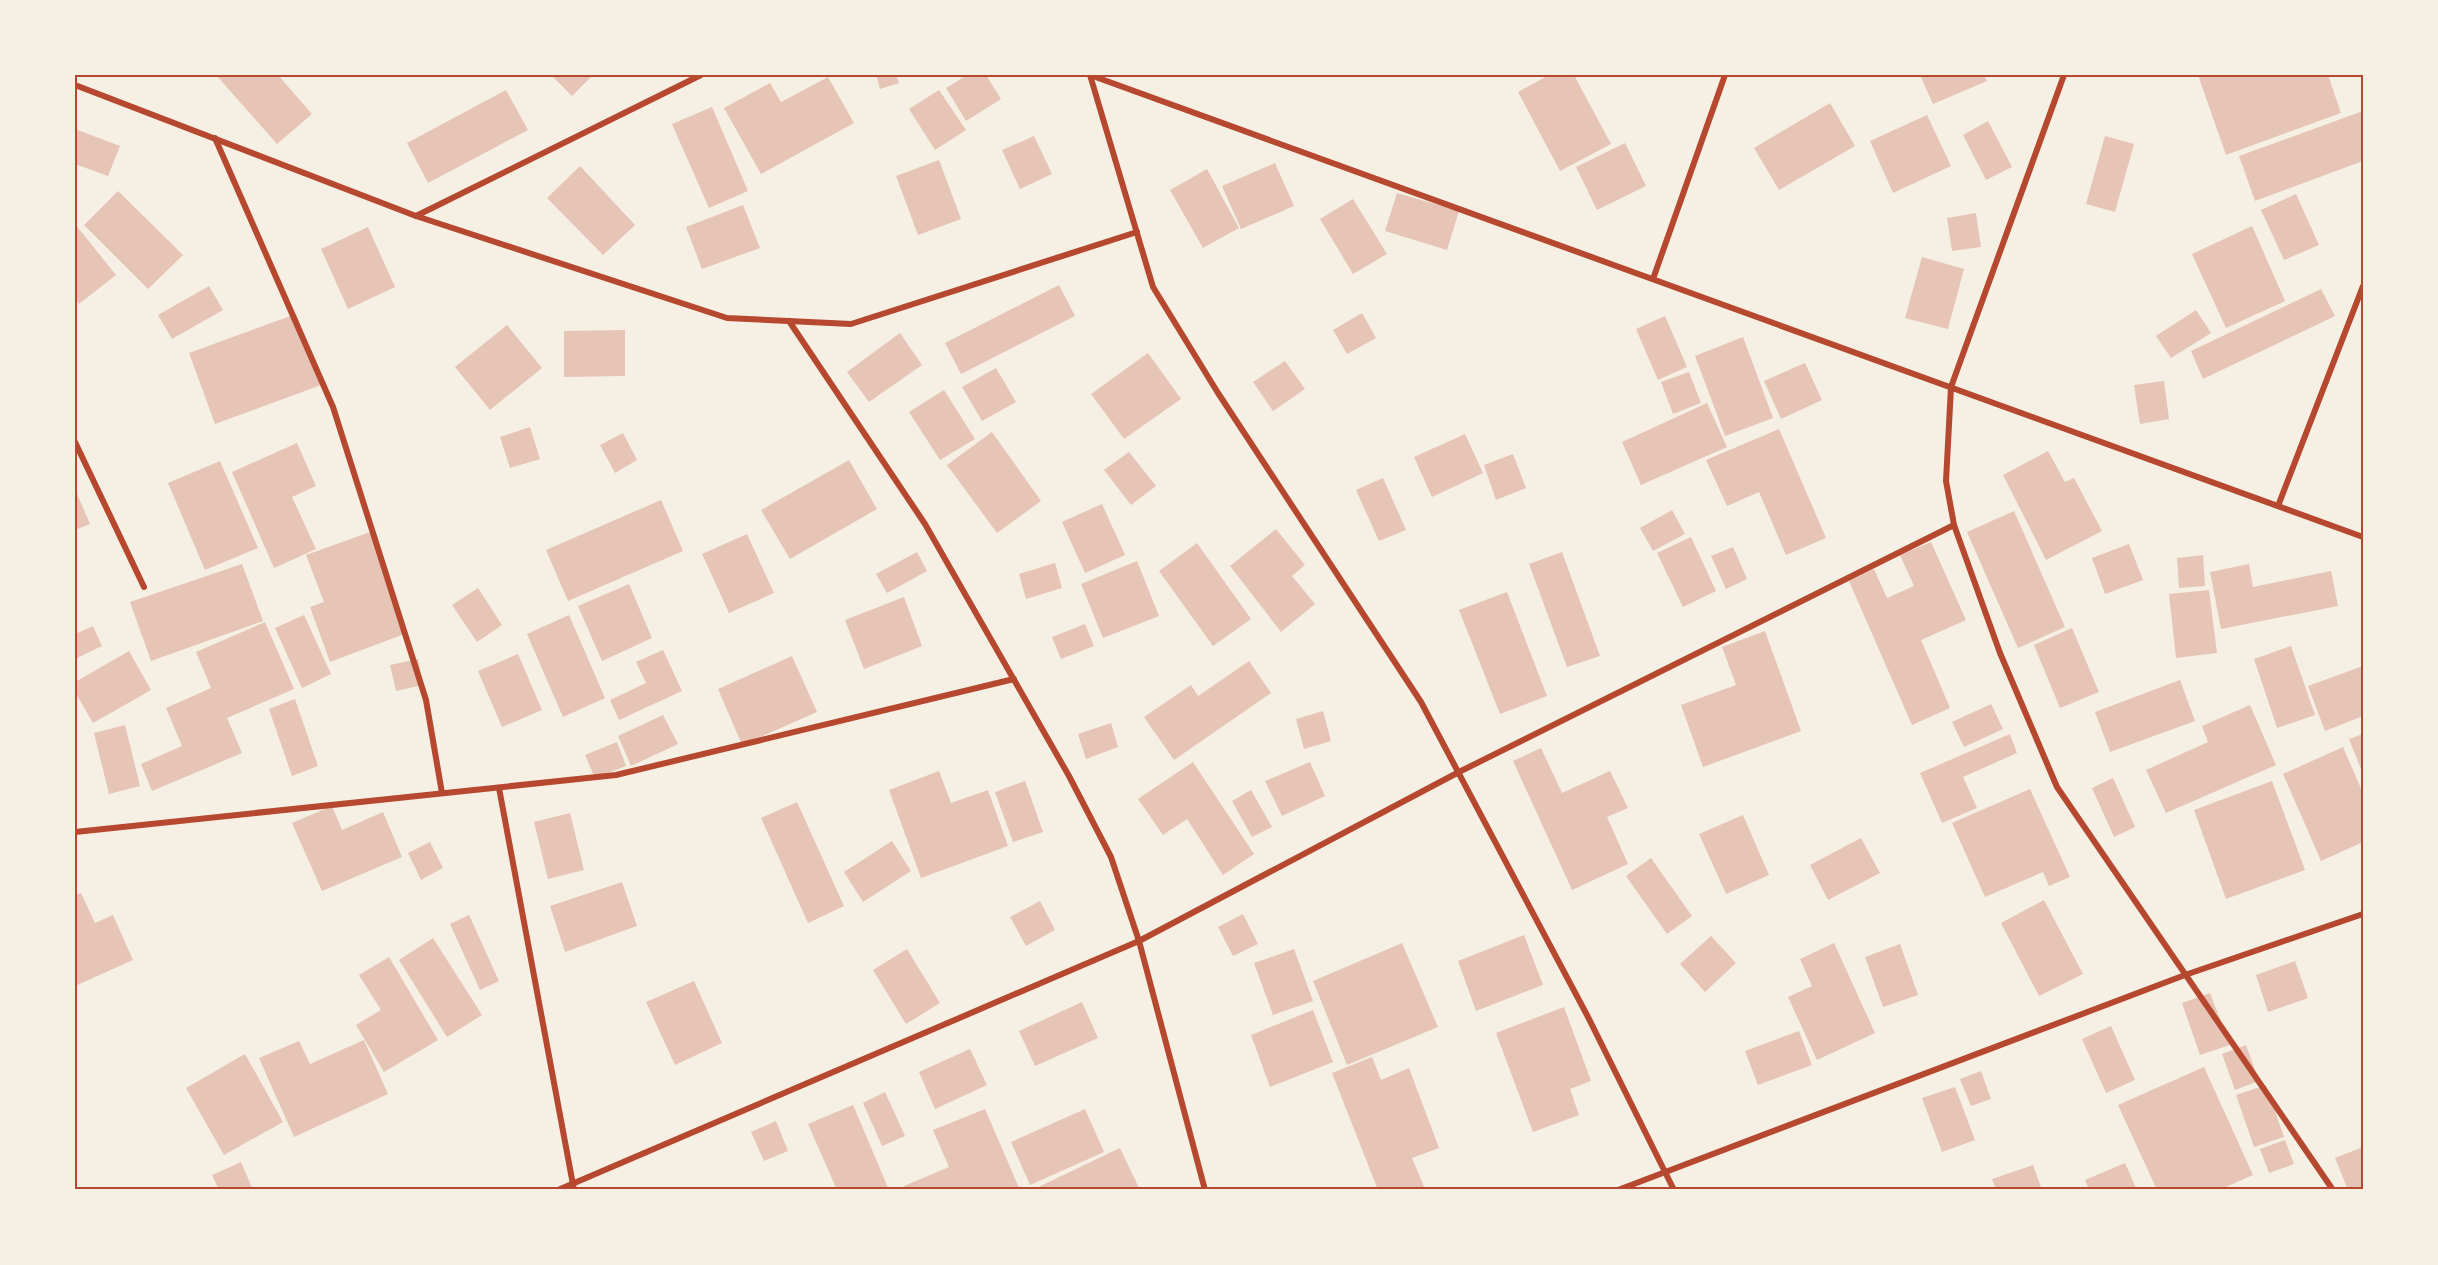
<svg xmlns="http://www.w3.org/2000/svg" width="2438" height="1265" viewBox="0 0 2438 1265" font-family="Inter,sans-serif">
  <style>
    .building { fill: #e6c5b7 }
    .lines { fill: none; stroke-linecap: round; stroke-linejoin: round }
    .minor { stroke: #b5482f; stroke-width: 6 }
    .neatline { fill: none; stroke: #b5482f; stroke-width: 2 }
  </style>
  <rect width="100%" height="100%" fill="#f6efe4"/>
  <g class="building">
    <path d="M216,75H278L312,114L277,144Z"/>
    <path d="M551,75H593L572,96Z"/>
    <path d="M876,75H896L899,83L880,89Z"/>
    <path d="M967,75H986L1001,99L966,121L946,88Z"/>
    <path d="M1549,75H1574L1611,144L1560,171L1518,92Z"/>
    <path d="M1920,75H1984L1987,81L1933,104Z"/>
    <path d="M2198,75H2328L2341,113L2226,155Z"/>
    <path d="M828,77L854,123L761,174L724,108L770,83L781,102Z"/>
    <path d="M506,90L528,130L428,183L407,143Z"/>
    <path d="M939,90L966,130L935,150L909,109Z"/>
    <path d="M1830,103L1855,146L1779,190L1754,148Z"/>
    <path d="M712,107L748,191L709,208L672,124Z"/>
    <path d="M2363,111V161L2255,201L2239,156Z"/>
    <path d="M1927,115L1951,166L1893,193L1870,141Z"/>
    <path d="M1988,121L2012,167L1986,180L1963,135Z"/>
    <path d="M75,129L120,146L108,176L75,164Z"/>
    <path d="M1034,136L1052,174L1020,189L1002,150Z"/>
    <path d="M2105,136L2134,144L2115,212L2086,204Z"/>
    <path d="M1625,143L1646,186L1597,210L1576,167Z"/>
    <path d="M939,160L961,219L918,235L896,176Z"/>
    <path d="M1275,163L1294,206L1241,229L1222,186Z"/>
    <path d="M580,166L635,225L603,255L547,198Z"/>
    <path d="M1207,169L1239,228L1203,248L1170,190Z"/>
    <path d="M118,191L183,255L148,289L84,225Z"/>
    <path d="M1397,193L1459,211L1447,250L1385,231Z"/>
    <path d="M2296,194L2319,245L2284,260L2261,210Z"/>
    <path d="M1353,199L1387,254L1353,274L1320,219Z"/>
    <path d="M743,205L760,248L702,269L686,227Z"/>
    <path d="M1976,213L1981,247L1952,251L1947,218Z"/>
    <path d="M75,224L116,275L79,304L75,298Z"/>
    <path d="M2252,226L2285,301L2226,328L2192,254Z"/>
    <path d="M368,227L395,287L348,309L321,249Z"/>
    <path d="M1922,257L1964,269L1948,329L1905,318Z"/>
    <path d="M1059,285L1075,316L961,374L945,343Z"/>
    <path d="M209,286L223,310L172,339L158,315Z"/>
    <path d="M2321,289L2335,316L2203,379L2191,351Z"/>
    <path d="M2196,310L2211,333L2171,358L2156,336Z"/>
    <path d="M1362,313L1376,338L1347,354L1333,330Z"/>
    <path d="M296,314L321,385L215,424L189,353Z"/>
    <path d="M1665,316L1687,367L1658,380L1636,329Z"/>
    <path d="M507,325L542,368L490,410L455,367Z"/>
    <path d="M625,330V376L564,377V331Z"/>
    <path d="M900,333L922,365L869,402L847,372Z"/>
    <path d="M1743,337L1773,418L1725,436L1695,356Z"/>
    <path d="M1148,353L1181,399L1124,439L1091,394Z"/>
    <path d="M1285,361L1305,389L1273,411L1253,382Z"/>
    <path d="M1805,363L1822,400L1781,419L1764,381Z"/>
    <path d="M996,368L1016,402L982,421L962,387Z"/>
    <path d="M1689,372L1701,403L1673,414L1661,382Z"/>
    <path d="M2164,381L2169,419L2140,424L2134,385Z"/>
    <path d="M944,390L975,439L940,460L909,412Z"/>
    <path d="M1707,403L1727,447L1641,485L1622,442Z"/>
    <path d="M530,427L540,459L510,468L500,437Z"/>
    <path d="M1779,429L1826,538L1786,555L1759,492L1727,506L1706,460Z"/>
    <path d="M992,432L1041,501L997,533L947,465Z"/>
    <path d="M623,433L637,460L615,473L600,445Z"/>
    <path d="M1465,434L1483,473L1432,497L1414,457Z"/>
    <path d="M297,443L316,486L292,497L316,549L274,568L232,472Z"/>
    <path d="M2048,451L2065,482L2074,478L2102,531L2046,560L2003,475Z"/>
    <path d="M1129,452L1156,486L1131,505L1104,470Z"/>
    <path d="M1513,454L1526,488L1496,500L1484,465Z"/>
    <path d="M849,460L877,509L790,559L761,510Z"/>
    <path d="M220,461L258,548L205,570L168,483Z"/>
    <path d="M1383,478L1406,530L1379,541L1356,490Z"/>
    <path d="M75,489L90,524L75,530Z"/>
    <path d="M661,500L683,551L568,601L546,550Z"/>
    <path d="M1102,504L1125,555L1085,573L1062,522Z"/>
    <path d="M1672,510L1685,534L1653,551L1640,528Z"/>
    <path d="M2014,511L2065,627L2018,648L1967,532Z"/>
    <path d="M1276,529L1305,565L1292,576L1315,604L1281,632L1230,566Z"/>
    <path d="M370,532L407,633L330,662L310,607L324,602L306,555Z"/>
    <path d="M747,534L774,593L729,613L702,554Z"/>
    <path d="M1691,537L1716,591L1683,607L1657,553Z"/>
    <path d="M1931,542L1966,620L1921,640L1950,708L1912,725L1849,581L1874,569L1887,598L1914,586L1900,555Z"/>
    <path d="M1197,543L1251,619L1213,646L1159,571Z"/>
    <path d="M2129,544L2143,580L2105,594L2092,558Z"/>
    <path d="M1733,547L1747,579L1726,589L1711,556Z"/>
    <path d="M917,552L927,571L887,593L876,574Z"/>
    <path d="M1562,552L1600,656L1567,667L1529,564Z"/>
    <path d="M2203,555L2205,586L2179,588L2177,558Z"/>
    <path d="M1137,561L1159,616L1103,638L1081,584Z"/>
    <path d="M1055,563L1062,588L1026,599L1019,574Z"/>
    <path d="M242,564L263,621L151,661L130,602Z"/>
    <path d="M2249,564L2253,587L2331,571L2338,606L2221,629L2210,572Z"/>
    <path d="M629,584L652,638L602,661L578,606Z"/>
    <path d="M478,588L502,625L477,642L452,605Z"/>
    <path d="M2209,590L2217,653L2176,658L2169,594Z"/>
    <path d="M1507,592L1547,696L1500,714L1459,610Z"/>
    <path d="M904,597L922,646L864,669L845,620Z"/>
    <path d="M304,615L331,674L302,688L275,628Z"/>
    <path d="M569,615L605,698L563,717L527,634Z"/>
    <path d="M265,622L294,689L227,718L242,753L152,791L141,764L182,746L166,708L211,688L196,652Z"/>
    <path d="M1085,624L1094,646L1061,659L1052,637Z"/>
    <path d="M93,626L102,646L75,659V634Z"/>
    <path d="M2072,628L2099,692L2060,708L2034,645Z"/>
    <path d="M1765,631L1801,731L1703,767L1681,705L1736,685L1722,647Z"/>
    <path d="M2291,646L2315,715L2277,728L2254,659Z"/>
    <path d="M663,650L682,691L619,720L610,700L646,683L636,662Z"/>
    <path d="M129,651L151,690L93,723L75,692V682Z"/>
    <path d="M518,654L542,710L502,727L478,671Z"/>
    <path d="M792,656L817,712L742,745L718,689Z"/>
    <path d="M418,659L423,685L396,691L390,665Z"/>
    <path d="M1249,661L1271,693L1174,760L1144,717L1191,685L1198,696Z"/>
    <path d="M2363,666V716L2325,731L2308,686Z"/>
    <path d="M2180,680L2195,721L2110,752L2095,712Z"/>
    <path d="M295,699L318,766L292,776L269,709Z"/>
    <path d="M1991,704L2003,729L1964,747L1952,722Z"/>
    <path d="M2250,705L2276,765L2166,813L2146,770L2208,742L2202,726Z"/>
    <path d="M1323,711L1331,741L1304,749L1296,719Z"/>
    <path d="M663,715L678,744L631,766L618,736Z"/>
    <path d="M1111,723L1118,747L1086,759L1078,734Z"/>
    <path d="M125,725L140,786L109,794L94,733Z"/>
    <path d="M2010,734L2017,753L1963,777L1977,808L1942,823L1920,773Z"/>
    <path d="M2363,734V774L2349,739Z"/>
    <path d="M617,742L626,766L595,778L585,755Z"/>
    <path d="M2343,747L2363,793V842L2321,861L2283,774Z"/>
    <path d="M1541,748L1562,793L1610,771L1628,808L1607,817L1628,864L1572,890L1513,761Z"/>
    <path d="M1193,762L1254,854L1223,875L1187,819L1163,835L1138,799Z"/>
    <path d="M1310,762L1325,796L1282,816L1265,781Z"/>
    <path d="M939,771L951,803L988,790L1008,846L921,878L889,790Z"/>
    <path d="M2113,778L2135,827L2114,837L2092,788Z"/>
    <path d="M1025,781L1043,832L1013,842L995,792Z"/>
    <path d="M2272,781L2305,870L2226,899L2194,810Z"/>
    <path d="M2030,789L2070,877L2049,886L2043,872L1985,897L1952,823Z"/>
    <path d="M1251,790L1272,827L1252,837L1232,801Z"/>
    <path d="M797,802L844,906L808,923L761,818Z"/>
    <path d="M332,806L342,830L383,812L402,857L322,891L292,823Z"/>
    <path d="M570,813L584,870L548,879L534,822Z"/>
    <path d="M1743,815L1769,875L1726,894L1699,834Z"/>
    <path d="M1861,838L1880,873L1828,900L1810,865Z"/>
    <path d="M892,841L911,871L863,902L844,872Z"/>
    <path d="M430,842L443,868L421,880L408,853Z"/>
    <path d="M1651,858L1692,916L1667,934L1626,876Z"/>
    <path d="M622,882L637,926L565,952L550,906Z"/>
    <path d="M81,893L95,923L113,915L133,960L75,986V895Z"/>
    <path d="M2044,900L2083,974L2039,996L2001,923Z"/>
    <path d="M1040,901L1055,930L1026,946L1010,917Z"/>
    <path d="M1243,914L1258,944L1233,956L1218,927Z"/>
    <path d="M469,915L499,981L480,990L450,924Z"/>
    <path d="M1524,935L1543,985L1476,1011L1458,961Z"/>
    <path d="M1711,936L1736,963L1705,992L1680,964Z"/>
    <path d="M433,938L482,1015L447,1037L399,960Z"/>
    <path d="M1402,943L1438,1027L1347,1065L1313,981Z"/>
    <path d="M1834,943L1875,1033L1817,1060L1788,997L1812,986L1800,959Z"/>
    <path d="M1900,944L1918,995L1883,1007L1865,957Z"/>
    <path d="M907,949L940,1003L906,1024L873,970Z"/>
    <path d="M1294,949L1313,1001L1273,1015L1254,963Z"/>
    <path d="M389,957L438,1040L384,1072L356,1025L381,1010L359,975Z"/>
    <path d="M2295,961L2308,998L2268,1012L2256,975Z"/>
    <path d="M694,981L722,1043L675,1065L646,1002Z"/>
    <path d="M2210,993L2230,1045L2200,1055L2182,1003Z"/>
    <path d="M1082,1002L1098,1038L1035,1066L1019,1031Z"/>
    <path d="M1564,1007L1591,1081L1570,1089L1579,1115L1533,1132L1496,1033Z"/>
    <path d="M1313,1010L1333,1062L1270,1087L1251,1035Z"/>
    <path d="M2111,1026L2135,1080L2106,1093L2082,1039Z"/>
    <path d="M1799,1031L1812,1065L1758,1085L1745,1051Z"/>
    <path d="M364,1040L388,1094L294,1137L259,1058L299,1041L310,1064Z"/>
    <path d="M2246,1045L2259,1081L2235,1090L2222,1054Z"/>
    <path d="M970,1049L987,1085L935,1109L919,1072Z"/>
    <path d="M245,1054L283,1122L224,1155L186,1088Z"/>
    <path d="M1372,1057L1381,1080L1409,1068L1439,1148L1412,1158L1425,1189L1423,1190H1378L1332,1073Z"/>
    <path d="M2204,1067L2253,1175L2219,1190H2157L2118,1105Z"/>
    <path d="M1981,1071L1991,1099L1971,1106L1960,1079Z"/>
    <path d="M2266,1085L2284,1137L2254,1147L2236,1095Z"/>
    <path d="M1955,1087L1975,1140L1942,1152L1922,1098Z"/>
    <path d="M885,1092L905,1136L882,1146L863,1103Z"/>
    <path d="M853,1105L889,1190H837L808,1124Z"/>
    <path d="M985,1109L1020,1190H906L904,1186L949,1167L933,1130Z"/>
    <path d="M1085,1109L1104,1152L1030,1185L1011,1142Z"/>
    <path d="M776,1121L788,1151L764,1161L751,1132Z"/>
    <path d="M2285,1140L2294,1164L2269,1173L2260,1149Z"/>
    <path d="M2363,1147V1190H2348L2335,1158Z"/>
    <path d="M1120,1148L1139,1188L1134,1190H1032Z"/>
    <path d="M241,1162L253,1190H219L212,1175Z"/>
    <path d="M2125,1163L2137,1190H2089L2085,1180Z"/>
    <path d="M2033,1165L2042,1190H1996L1992,1179Z"/>
  </g>
  <g class="lines">
    <g class="minor">
      <path d="M1090,75L2363,537"/>
      <path d="M1090,75L1153,287L1218,393L1421,702L1588,1017L1674,1190"/>
      <path d="M2064,75L1951,387L1946,481L1954,525L2000,653L2057,787L2333,1190"/>
      <path d="M75,85L416,216L727,318L851,324L1137,232"/>
      <path d="M215,138L333,407L426,700L442,793"/>
      <path d="M416,216L701,75"/>
      <path d="M1653,279L1725,75"/>
      <path d="M789,321L925,524L1069,776L1111,857L1139,941L1205,1190"/>
      <path d="M75,442L144,587"/>
      <path d="M2278,506L2363,286"/>
      <path d="M499,788L574,1190"/>
      <path d="M75,832L616,775L1014,679"/>
      <path d="M558,1190L1139,941L1459,772L1954,525"/>
      <path d="M1618,1190L2185,975L2363,914"/>
    </g>
  </g>
  <rect width="2438" height="1265" fill="none" stroke="#f6efe4" stroke-width="153"/>
  <rect x="76" y="76" width="2286" height="1112" class="neatline"/>
</svg>
